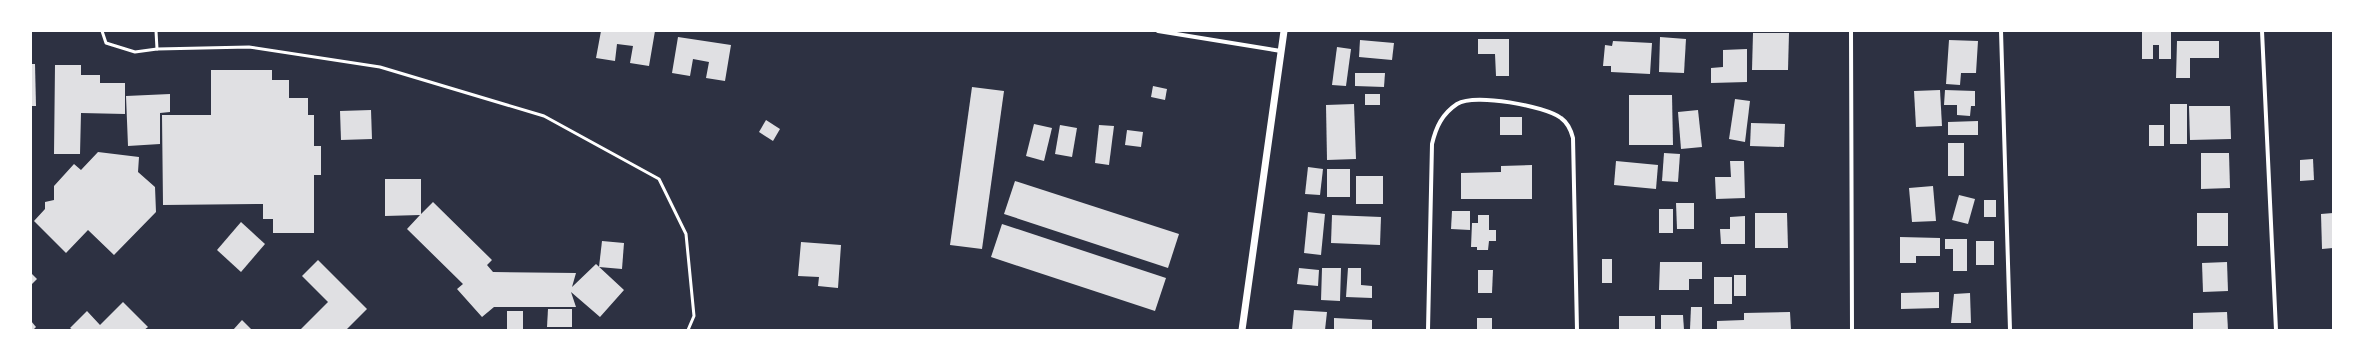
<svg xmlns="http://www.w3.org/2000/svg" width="2364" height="361" viewBox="0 0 2364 361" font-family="'Noto Sans',sans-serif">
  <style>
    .building { fill: #e0e0e3 }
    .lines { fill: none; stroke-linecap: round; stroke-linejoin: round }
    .service { stroke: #fff; stroke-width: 3 }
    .minor { stroke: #fff; stroke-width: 4 }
    .tertiary { stroke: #fff; stroke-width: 7 }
  </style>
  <rect width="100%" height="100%" fill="#2d3142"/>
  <g class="building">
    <path d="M601,31H655L649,66L630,63L633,46L617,44L615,61L596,58Z"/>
    <path d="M2142,31H2171V59H2159V45H2153V59H2142Z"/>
    <path d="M1753,33H1789L1788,70H1752Z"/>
    <path d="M678,37L731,45L725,81L706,78L709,62L693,59L690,76L672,73Z"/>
    <path d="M1660,37L1686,39L1684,73L1659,72Z"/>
    <path d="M1478,39H1509V76H1496L1495,54H1478Z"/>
    <path d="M1360,40L1394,43L1392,60L1359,57Z"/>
    <path d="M1949,40L1978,41L1976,73H1961L1960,85L1946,84Z"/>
    <path d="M1613,41L1652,43L1650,74L1611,72V66H1603L1605,45L1612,46Z"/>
    <path d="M2177,41H2219V58H2190V78H2176Z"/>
    <path d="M1337,47L1351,49L1346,86L1332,85Z"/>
    <path d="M1747,49V82L1711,83V68L1723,67V50Z"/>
    <path d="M31,64H35L36,106H31Z"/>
    <path d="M55,65H81V75H100V83H125V114L81,113L80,154H54Z"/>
    <path d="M211,70H272V80H289V98H308V115H314V146H321V175H314V233H273V219H263V204L163,205L162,115H211Z"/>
    <path d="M1355,73H1385L1384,87L1355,86Z"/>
    <path d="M1153,86L1167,89L1165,100L1151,97Z"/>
    <path d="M972,87L1004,91L982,249L950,245Z"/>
    <path d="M1940,90L1942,126L1916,127L1914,91Z"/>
    <path d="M1945,90L1975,91V106H1971L1970,116L1957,115V105H1944Z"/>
    <path d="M170,94V112L160,113V144L128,146L126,96Z"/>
    <rect x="1365" y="94" width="15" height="11"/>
    <path d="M1629,95H1672L1673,145H1629Z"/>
    <path d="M1735,99L1750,101L1745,142L1729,139Z"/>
    <path d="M1354,104L1356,159L1327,160L1326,105Z"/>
    <rect x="2170" y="104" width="17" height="40"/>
    <path d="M2189,106H2230L2231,139L2190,140Z"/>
    <path d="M371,110L372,139L341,140L340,111Z"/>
    <path d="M1698,110L1702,147L1681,149L1678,112Z"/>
    <rect x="1500" y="117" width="22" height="18"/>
    <path d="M766,120L780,129L773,141L759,132Z"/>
    <path d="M1978,121V135H1948V122Z"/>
    <path d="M1751,123L1785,124L1784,147L1750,146Z"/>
    <path d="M1034,124L1052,128L1044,161L1026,156Z"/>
    <path d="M1060,125L1077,128L1072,157L1055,154Z"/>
    <path d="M1099,125L1114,126L1109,165L1095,163Z"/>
    <rect x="2149" y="125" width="15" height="21"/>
    <path d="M1127,130L1143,132L1141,147L1125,145Z"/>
    <rect x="1948" y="143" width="16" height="33"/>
    <path d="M98,152L139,157L138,172L155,187L156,212L114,255L88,230L66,253L34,221L45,209V202L54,200V186L74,164L81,170Z"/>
    <path d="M1664,153L1680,154L1678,182L1662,181Z"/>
    <path d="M2201,153H2229L2230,188L2201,189Z"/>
    <path d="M2313,159L2314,180L2300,181V160Z"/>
    <path d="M1616,161L1658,165L1656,189L1614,185Z"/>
    <path d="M1730,161H1744L1745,198L1716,199L1715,177H1731Z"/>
    <path d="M1532,165V199H1461V173L1501,172V166Z"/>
    <path d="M1308,167L1323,169L1320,195L1305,194Z"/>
    <rect x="1327" y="169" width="23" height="28"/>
    <rect x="1356" y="176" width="27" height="28"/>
    <path d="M385,179H421V214L433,202L492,260L487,265L493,272L576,273L572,287L596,264L624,290L600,317L571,292L576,307H494L482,317L457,289L463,284L407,229L420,215L385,216Z"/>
    <path d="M1015,181L1179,234L1168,268L1004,214Z"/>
    <path d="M1933,186L1936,221L1912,222L1909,188Z"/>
    <path d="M1959,195L1975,199L1968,224L1952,220Z"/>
    <rect x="1984" y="200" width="12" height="17"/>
    <path d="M1676,203H1694V229H1677Z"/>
    <rect x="1659" y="209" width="14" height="24"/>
    <path d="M1452,211H1470V230L1451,229Z"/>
    <path d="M1308,212L1325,214L1321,255L1304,253Z"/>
    <path d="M1755,213H1787L1788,248H1755Z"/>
    <rect x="2197" y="213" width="31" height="33"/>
    <path d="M2333,213V248L2322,249L2321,214Z"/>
    <path d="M1332,215L1381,217L1380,245L1331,243Z"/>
    <path d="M1478,215H1489V230H1496V241H1489L1488,250H1477V247H1471L1472,223H1478Z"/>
    <path d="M1745,216V244H1721L1720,229H1730V217Z"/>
    <path d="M241,222L265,244L241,272L217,250Z"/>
    <path d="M1002,224L1166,278L1155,311L991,257Z"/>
    <path d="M1900,237L1940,238V256H1916V263H1900Z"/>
    <path d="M1945,239H1967V271H1953V249H1945Z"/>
    <path d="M602,241L624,243L622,269L599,267Z"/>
    <rect x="1976" y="241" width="18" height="24"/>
    <path d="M801,242L841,245L838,288L818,286L819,277L798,276Z"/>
    <rect x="1602" y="259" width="10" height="24"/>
    <path d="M318,260L367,309L346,330H300L328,302L302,276Z"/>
    <path d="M1660,262H1702V279H1689V290H1659Z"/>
    <path d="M2227,262L2228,291L2203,292L2202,263Z"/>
    <path d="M1299,268L1319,270L1318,286L1297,284Z"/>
    <path d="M1322,268H1341L1340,301L1321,300Z"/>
    <path d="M1348,268H1361V285L1372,286V298L1346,297Z"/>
    <path d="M1478,270H1493L1492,293H1478Z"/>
    <path d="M31,273L37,279L31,285Z"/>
    <rect x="1734" y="275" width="12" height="21"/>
    <rect x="1714" y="277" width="18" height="27"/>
    <path d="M1939,292V308L1901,309V293Z"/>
    <path d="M1970,293L1971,323H1951L1954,294Z"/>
    <path d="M123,302L148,327L144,330H73L70,328L87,311L100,325Z"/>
    <path d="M1691,307H1702V329H1690Z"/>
    <path d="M548,309H572V327H547Z"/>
    <path d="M1294,310L1327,312L1325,330H1292Z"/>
    <rect x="507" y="311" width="16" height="19"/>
    <path d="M1790,312L1791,330H1717V321L1744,320V313Z"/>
    <path d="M2227,312L2228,330H2193V313Z"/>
    <path d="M1661,315H1683L1684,330H1661Z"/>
    <rect x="1619" y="316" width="36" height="14"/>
    <path d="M1334,318L1372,320V330H1334Z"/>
    <rect x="1477" y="318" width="15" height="12"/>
    <path d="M242,320L252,330H233Z"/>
    <path d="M31,321L36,327L33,330H31Z"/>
  </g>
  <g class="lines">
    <g class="service">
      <path d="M102,31L106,43L135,52L157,49L249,47L380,67L544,116L659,179L686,234L694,316L688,330"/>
      <path d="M156,31L157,49"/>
    </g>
    <g class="minor">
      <path d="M1158,31L1281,51"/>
      <path d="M1851,31L1852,330"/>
      <path d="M2001,31L2010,330"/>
      <path d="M2262,31L2276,330"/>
      <path d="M1428,330L1432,144C1436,127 1442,114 1457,104C1475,93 1545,106 1561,118C1568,123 1571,130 1573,138L1577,330"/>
    </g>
    <path class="tertiary" d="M1242,330L1284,31"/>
  </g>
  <rect width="2364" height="361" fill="none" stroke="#ffffff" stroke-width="64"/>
</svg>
